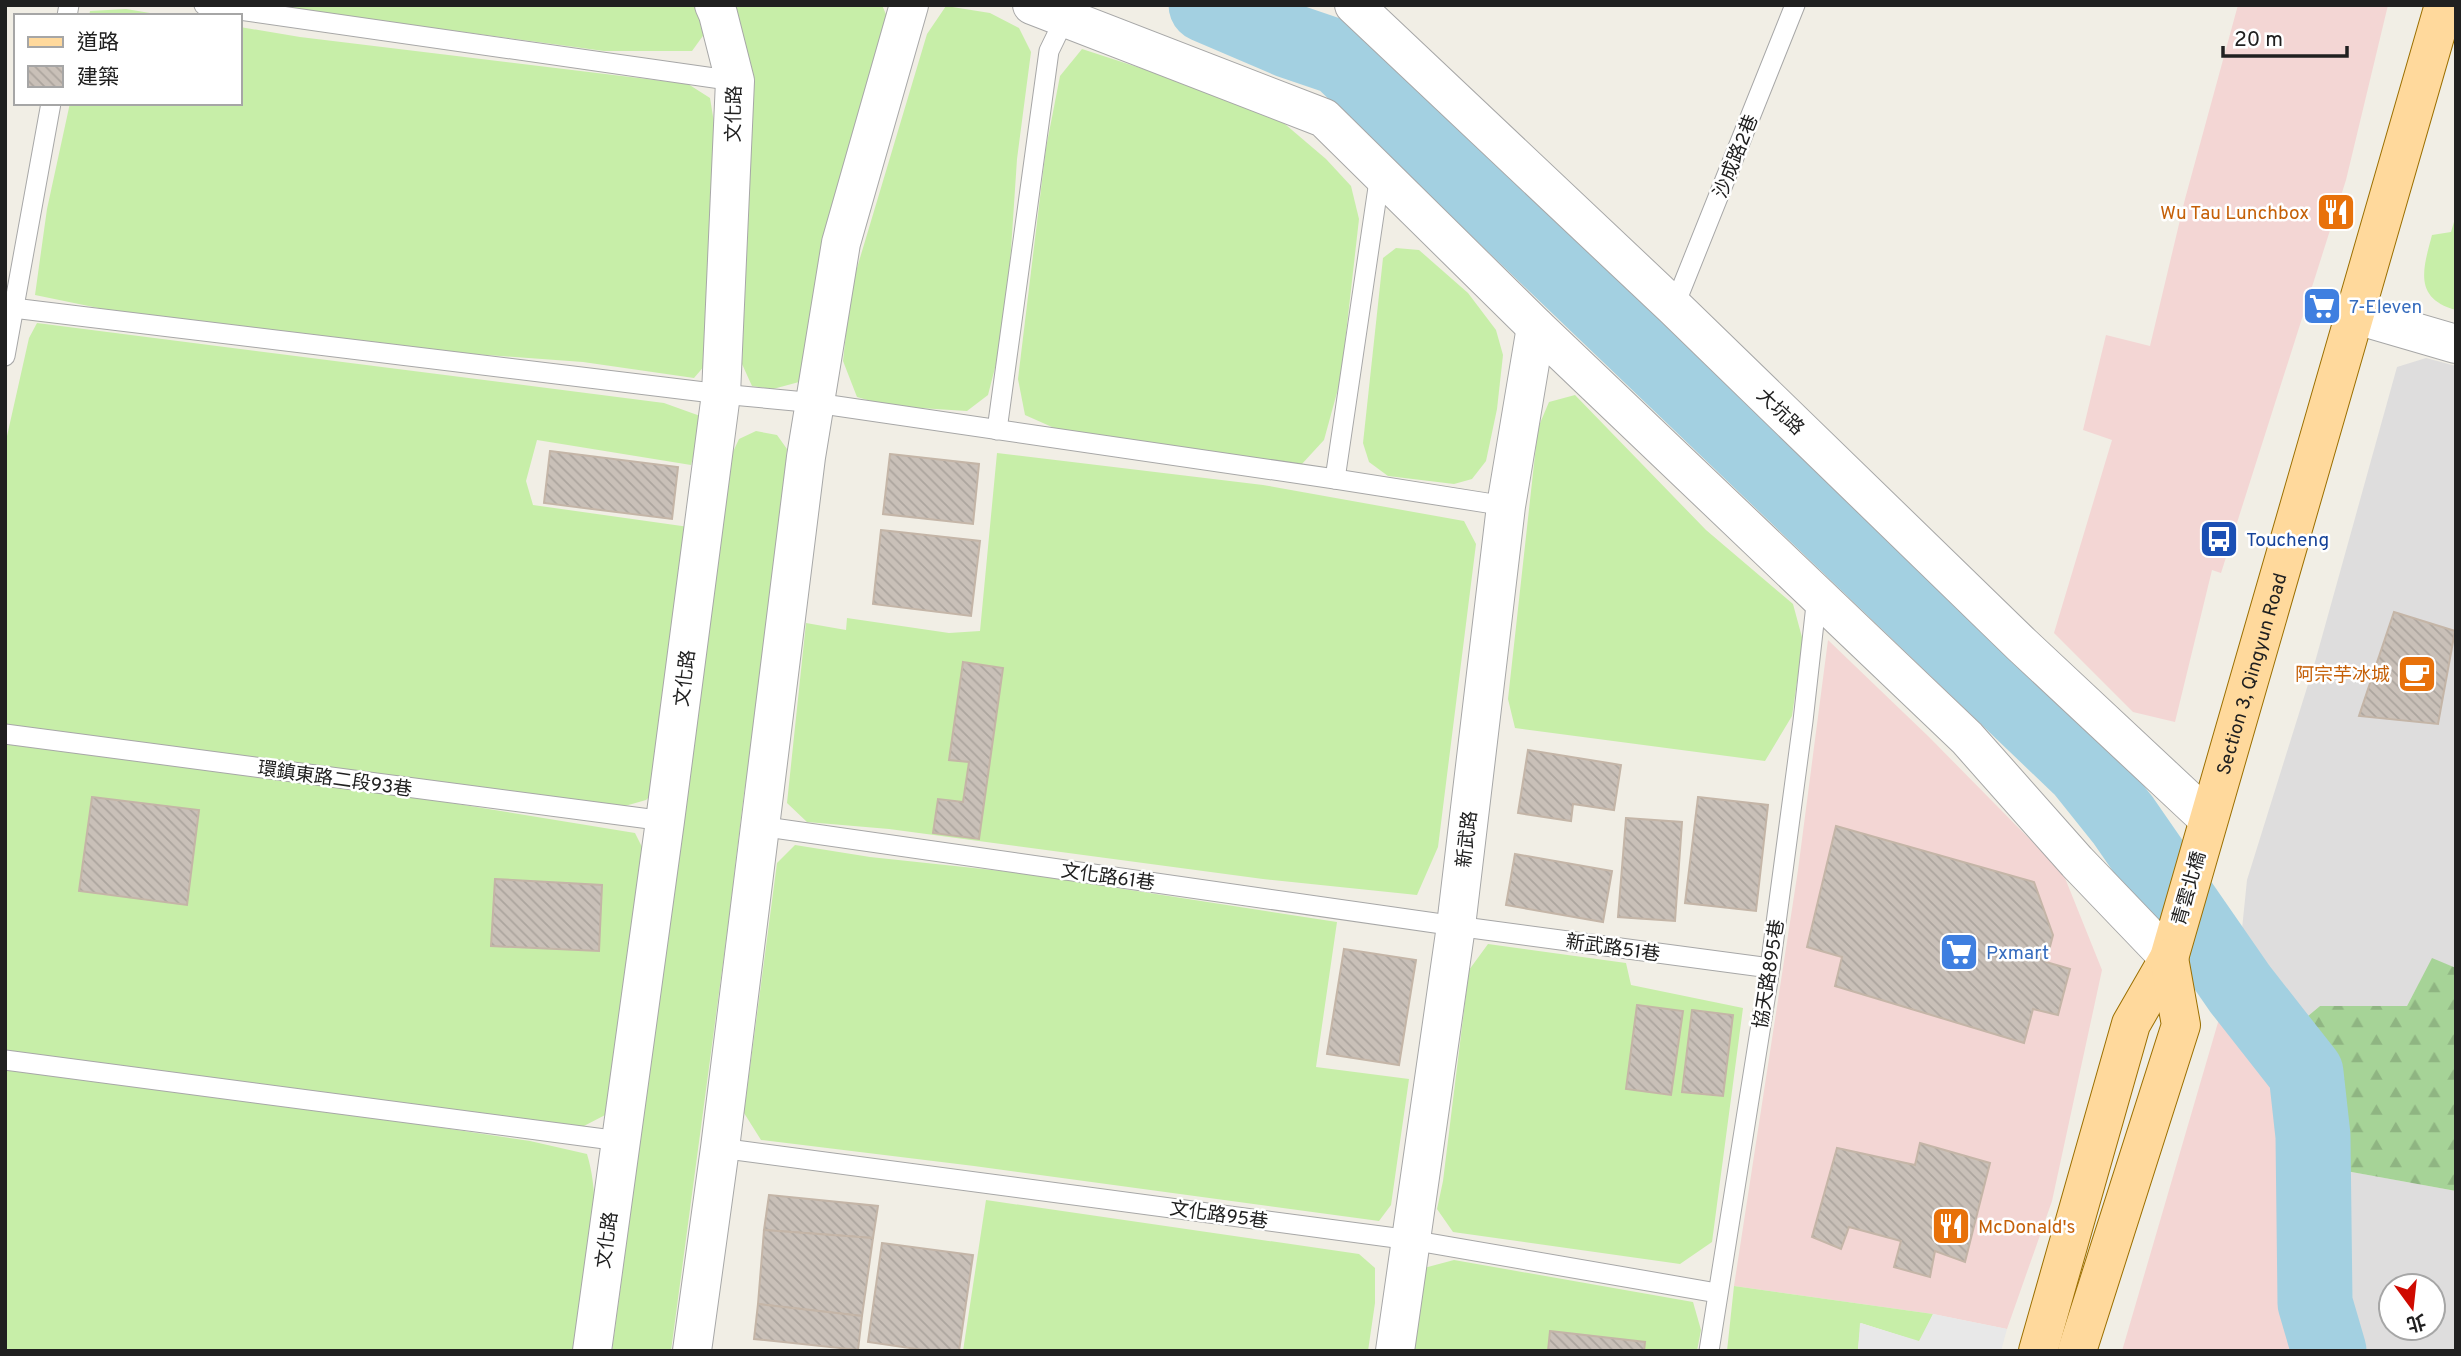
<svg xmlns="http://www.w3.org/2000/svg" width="2461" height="1356" viewBox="0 0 2461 1356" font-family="Overpass,'Noto Sans TC',sans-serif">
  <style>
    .residential { fill: #dedddd; fill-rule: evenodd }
    .commercial { fill: #f3d6d4 }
    .grass { fill: #c7eea8 }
    .forest { fill: url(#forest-firs) }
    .parking { fill: #e8e8e8 }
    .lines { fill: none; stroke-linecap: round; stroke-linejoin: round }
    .river { stroke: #a3d0e1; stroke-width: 75 }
    .building { fill: url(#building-back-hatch); stroke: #c4b5a7; stroke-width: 2 }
    .service-casing { stroke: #a7a7a7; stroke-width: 21 }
    .minor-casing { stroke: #a7a7a7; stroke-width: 40 }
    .primary-casing { stroke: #9b6f00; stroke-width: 40 }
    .service { stroke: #fff; stroke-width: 19 }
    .minor { stroke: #fff; stroke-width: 38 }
    .primary { stroke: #ffd99c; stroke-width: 38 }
    .labels { text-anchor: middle; stroke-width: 5; stroke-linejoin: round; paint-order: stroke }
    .street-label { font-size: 19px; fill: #202020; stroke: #fff }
    .food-label { font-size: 19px; fill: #c56008; stroke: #fff; text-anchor: end }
    .shop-label { font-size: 19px; fill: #366cbe; stroke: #fff; text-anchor: start }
    .transit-label { font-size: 19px; fill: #164399; stroke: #fff; text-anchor: start }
  </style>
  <defs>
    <pattern id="forest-firs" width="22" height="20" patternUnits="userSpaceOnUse" patternTransform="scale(1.75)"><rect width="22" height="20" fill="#a6d397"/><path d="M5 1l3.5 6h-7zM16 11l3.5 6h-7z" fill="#8fb582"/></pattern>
    <pattern id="building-back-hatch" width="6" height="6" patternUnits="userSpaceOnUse" patternTransform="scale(1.75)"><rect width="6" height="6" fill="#c9c0b8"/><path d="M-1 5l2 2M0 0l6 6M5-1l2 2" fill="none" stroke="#aca59e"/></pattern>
  </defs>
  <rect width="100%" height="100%" fill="#f1eee5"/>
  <g class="residential">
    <path d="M2426,358L2456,366V968L2432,959L2407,1006H2320L2290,1031L2238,968L2247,880L2315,662L2397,367Z"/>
    <path d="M2330,1168L2456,1191V1351H2358L2328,1287ZM2391,1286H2433V1328H2391Z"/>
  </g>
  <g class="commercial">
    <path d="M2238,5H2388L2346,180L2221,573L2212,570L2175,722L2133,712L2054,633L2112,440L2083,430L2106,335L2150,346L2185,199Z"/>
    <path d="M1828,640L1929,737L2063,873L2102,970L2052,1201L2007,1329L1933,1314L1734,1286L1798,870Z"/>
    <path d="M2219,1019L2277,1068L2302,1121L2290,1240L2306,1351H2122Z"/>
  </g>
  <g class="grass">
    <path d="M262,5H699L710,26L692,51H604Z"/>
    <path d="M732,5H882L891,26L799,382L773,389L752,386L742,364L749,200Z"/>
    <path d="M946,6L990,13L1019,28L1031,52L1017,159L1006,325L988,395L967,411L888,406L857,397L843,361L851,288L927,34Z"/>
    <path d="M126,9L168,16H89L90,11Z"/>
    <path d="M240,27L300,37L688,84L710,98L717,141L706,364L694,378L583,362L365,346L176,324L35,295L47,209L70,103H240Z"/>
    <path d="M1082,49L1168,77L1279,119L1326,159L1351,186L1359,219L1341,378L1324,440L1301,465L1061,431L1025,415L1018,379L1046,148L1060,76Z"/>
    <path d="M2456,215V310C2413,298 2423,269 2432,235L2451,232Z"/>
    <path d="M1396,248L1419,250L1468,293L1496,330L1503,355L1497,409L1486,461L1472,479L1454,484L1388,476L1369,462L1363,443L1383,258Z"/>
    <path d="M37,323L664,403L703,417L691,465L537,440L526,481L533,505L689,527L660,786L646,800L625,806L13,727L5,724V445L29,338Z"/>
    <path d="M1575,395L1706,530L1793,604L1803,641L1792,716L1765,761L1515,728L1508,699L1538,428L1549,402Z"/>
    <path d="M756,431L777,435L787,449L770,645L744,793L729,918L671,1351H612L732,454L739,439Z"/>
    <path d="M997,453L1263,485L1464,521L1476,544L1438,847L1417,895L1263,879L889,829L807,822L787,803L806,623L846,630L847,618L949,633L980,631Z"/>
    <path d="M5,744L390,793L635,833L646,855L609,1113L582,1127L5,1054Z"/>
    <path d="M795,845L870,857L1020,873L1337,922L1316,1067L1409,1079L1391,1205L1379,1221L974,1166L761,1140L744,1113L777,863Z"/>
    <path d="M1488,944L1626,963L1631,985L1743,1008L1712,1242L1680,1264L1453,1232L1437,1209L1443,1181L1469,970Z"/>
    <path d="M5,1068L358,1115L530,1141L587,1154C606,1217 584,1288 574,1351H5Z"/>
    <path d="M986,1200L1359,1254L1375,1268V1303L1368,1351H963Z"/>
    <path d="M1454,1260L1693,1302L1701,1330L1697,1351H1411L1424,1268Z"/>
    <path d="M1734,1286L1933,1314L1920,1342L1861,1323L1858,1349L1861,1351H1727Z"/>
  </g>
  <path class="forest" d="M2432,958L2456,968V1191L2346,1171L2345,1094L2290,1031L2320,1006H2407Z"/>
  <path class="parking" d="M1933,1314L2007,1329L2001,1351L1858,1350L1860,1323L1919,1341Z"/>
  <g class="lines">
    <path class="river" d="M1206,5L1290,41L1340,58L2083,770L2123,820L2240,989L2306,1073L2313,1136L2315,1303L2329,1351"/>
  </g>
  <g class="building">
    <path d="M550,451L678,467L672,519L544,503Z"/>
    <path d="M890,454L979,464L973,524L883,514Z"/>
    <path d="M881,530L980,541L971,616L873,604Z"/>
    <path d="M2394,612L2455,631L2438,724L2359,716Z"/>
    <path d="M963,662L1003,668L979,839L933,833L938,799L963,802L969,762L949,760Z"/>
    <path d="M1528,750L1621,765L1614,810L1573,804L1571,821L1518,813Z"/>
    <path d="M92,797L199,810L187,905L79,891Z"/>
    <path d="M1698,797L1768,805L1756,911L1685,903Z"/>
    <path d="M1626,818L1682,822L1675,921L1618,917Z"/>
    <path d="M1836,826L2034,882L2053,935L2046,962L2070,969L2058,1015L2033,1009L2024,1043L1835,986L1842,957L1807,947Z"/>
    <path d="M1515,854L1612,871L1603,922L1506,905Z"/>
    <path d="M495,879L602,885L599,951L491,946Z"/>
    <path d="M1344,949L1416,960L1399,1065L1327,1054Z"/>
    <path d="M1637,1005L1683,1011L1671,1095L1626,1089Z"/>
    <path d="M1692,1010L1733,1015L1723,1096L1682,1092Z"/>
    <path d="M1920,1143L1990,1163L1965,1262L1935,1251L1930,1277L1894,1267L1901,1241L1849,1227L1841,1249L1812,1237L1837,1148L1915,1165Z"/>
    <path d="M769,1195L878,1206L873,1238L764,1230Z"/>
    <path d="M764,1230L873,1238L862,1316L758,1304Z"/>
    <path d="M882,1243L973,1255L959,1351H930L868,1342Z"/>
    <path d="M758,1304L862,1316L858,1350L754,1339Z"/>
    <path d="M1550,1331L1645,1342L1644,1351H1548Z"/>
  </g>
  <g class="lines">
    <g class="service-casing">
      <g id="service">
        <path d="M204,5L735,81"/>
        <path d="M67,16L69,5"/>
        <path d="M1674,307L1795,5"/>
        <path d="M13,308L721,394L816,403L1335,479L1506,506"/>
        <path d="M5,356L51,103"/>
        <path d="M997,430L1049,51L1065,18"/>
        <path d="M1335,479L1380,174"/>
        <path d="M5,734L665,821"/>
        <path d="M760,826L1456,926L1770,968"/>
        <path d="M5,1060L620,1141"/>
        <path d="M720,1148L1411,1240L1717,1293"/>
        <path d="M1709,1351L1770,968L1803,721L1817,596"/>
      </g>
    </g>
    <g class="minor-casing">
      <g id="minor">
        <path d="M1032,5L1324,118L1536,327L1967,738L2077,862L2169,958"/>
        <path d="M1354,5L1674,307L2022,645L2207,818"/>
        <path d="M2353,314L2456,344"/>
        <path d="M592,1351L665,821L721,394L735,81L718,14L714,5"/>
        <path d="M692,1351L720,1148L806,457L841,243L909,5"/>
        <path d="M1395,1351L1456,926L1506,506L1536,327"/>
      </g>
    </g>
    <g class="primary-casing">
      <g id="primary">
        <path id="s1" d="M2038,1351L2131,1024L2169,958L2444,5"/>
        <path d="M2077,1351L2181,1025L2169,958"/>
      </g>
    </g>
    <use href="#service" class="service"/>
    <use href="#minor" class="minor"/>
    <use href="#primary" class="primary"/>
  </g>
  <defs>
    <g id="restaurant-square" transform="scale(2.0125)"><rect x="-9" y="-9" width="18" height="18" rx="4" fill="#e8710a" stroke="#fff"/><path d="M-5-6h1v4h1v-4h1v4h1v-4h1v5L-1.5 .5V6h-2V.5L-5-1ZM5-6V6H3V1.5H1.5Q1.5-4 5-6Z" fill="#fff"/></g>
    <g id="supermarket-square" transform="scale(2.0125)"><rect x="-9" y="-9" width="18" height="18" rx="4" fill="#3f7fe0" stroke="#fff"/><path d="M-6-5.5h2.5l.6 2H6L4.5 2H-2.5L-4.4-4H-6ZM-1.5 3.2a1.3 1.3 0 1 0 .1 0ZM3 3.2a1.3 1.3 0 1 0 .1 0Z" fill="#fff"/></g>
    <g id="bus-square" transform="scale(2.0125)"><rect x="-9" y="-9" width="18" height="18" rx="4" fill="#1a4fb4" stroke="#fff"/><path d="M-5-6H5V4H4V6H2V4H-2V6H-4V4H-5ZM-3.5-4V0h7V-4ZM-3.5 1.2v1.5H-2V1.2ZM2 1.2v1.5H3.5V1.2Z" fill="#fff"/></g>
    <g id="cafe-square" transform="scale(2.0125)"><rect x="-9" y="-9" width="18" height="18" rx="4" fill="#e8710a" stroke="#fff"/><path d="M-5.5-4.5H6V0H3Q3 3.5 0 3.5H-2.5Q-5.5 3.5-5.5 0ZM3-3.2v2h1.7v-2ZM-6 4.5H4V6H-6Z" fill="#fff"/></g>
  </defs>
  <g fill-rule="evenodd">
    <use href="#restaurant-square" x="2336" y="212"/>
    <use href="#supermarket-square" x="2322" y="306"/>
    <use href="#bus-square" x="2219" y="539"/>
    <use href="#cafe-square" x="2417" y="674"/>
    <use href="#supermarket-square" x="1959" y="952"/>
    <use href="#restaurant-square" x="1951" y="1226"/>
  </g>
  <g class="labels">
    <g class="street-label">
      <text transform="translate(733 114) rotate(-89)" y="7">文化路</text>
      <text transform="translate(1735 156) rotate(-68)" y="7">沙成路2巷</text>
      <text transform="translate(1781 411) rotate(44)" y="7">大坑路</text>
      <text dy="7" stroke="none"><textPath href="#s1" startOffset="712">Section 3, Qingyun Road</textPath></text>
      <text transform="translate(684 678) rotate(-83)" y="7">文化路</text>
      <text transform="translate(335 778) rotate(8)" y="7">環鎮東路二段93巷</text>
      <text transform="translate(1466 839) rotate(-83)" y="7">新武路</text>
      <text transform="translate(1108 876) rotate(8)" y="7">文化路61巷</text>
      <text transform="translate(2188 888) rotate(-74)" y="7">青雲北橋</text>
      <text transform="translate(1613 947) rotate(8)" y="7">新武路51巷</text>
      <text transform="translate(1768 974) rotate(-81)" y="7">協天路895巷</text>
      <text transform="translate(1219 1214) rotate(8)" y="7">文化路95巷</text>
      <text transform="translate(606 1240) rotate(-82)" y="7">文化路</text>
    </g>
    <g class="food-label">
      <text x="2309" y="219">Wu Tau Lunchbox</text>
      <text x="2390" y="681">阿宗芋冰城</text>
      <text x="1978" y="1233" text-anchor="start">McDonald's</text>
    </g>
    <g class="shop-label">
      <text x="2349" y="313">7-Eleven</text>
      <text x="1986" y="959">Pxmart</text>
    </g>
    <g class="transit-label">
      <text x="2246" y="546">Toucheng</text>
    </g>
  </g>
  <rect width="2461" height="1356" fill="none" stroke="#202020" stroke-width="14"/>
  <rect x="14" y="14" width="228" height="91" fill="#ffffff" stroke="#a6a6a6" stroke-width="2"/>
  <rect x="28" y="37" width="35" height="10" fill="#ffd99c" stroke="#a6a6a6" stroke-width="2"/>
  <text x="77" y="49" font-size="21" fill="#202020">道路</text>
  <rect x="28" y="66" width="35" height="21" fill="url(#building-back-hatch)" stroke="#a6a6a6" stroke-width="2"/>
  <text x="77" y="84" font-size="21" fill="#202020">建築</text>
  <g transform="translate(2412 1307) rotate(165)"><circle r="33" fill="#ffffff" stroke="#a6a6a6" stroke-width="2"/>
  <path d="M0-5L12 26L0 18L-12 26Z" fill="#cf0a00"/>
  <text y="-10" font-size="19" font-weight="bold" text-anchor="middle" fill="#202020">北</text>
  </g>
  <path d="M2223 46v10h124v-10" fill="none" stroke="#202020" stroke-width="3.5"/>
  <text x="2234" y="46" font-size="21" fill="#202020" stroke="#ffffff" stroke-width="5" paint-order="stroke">20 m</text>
</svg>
